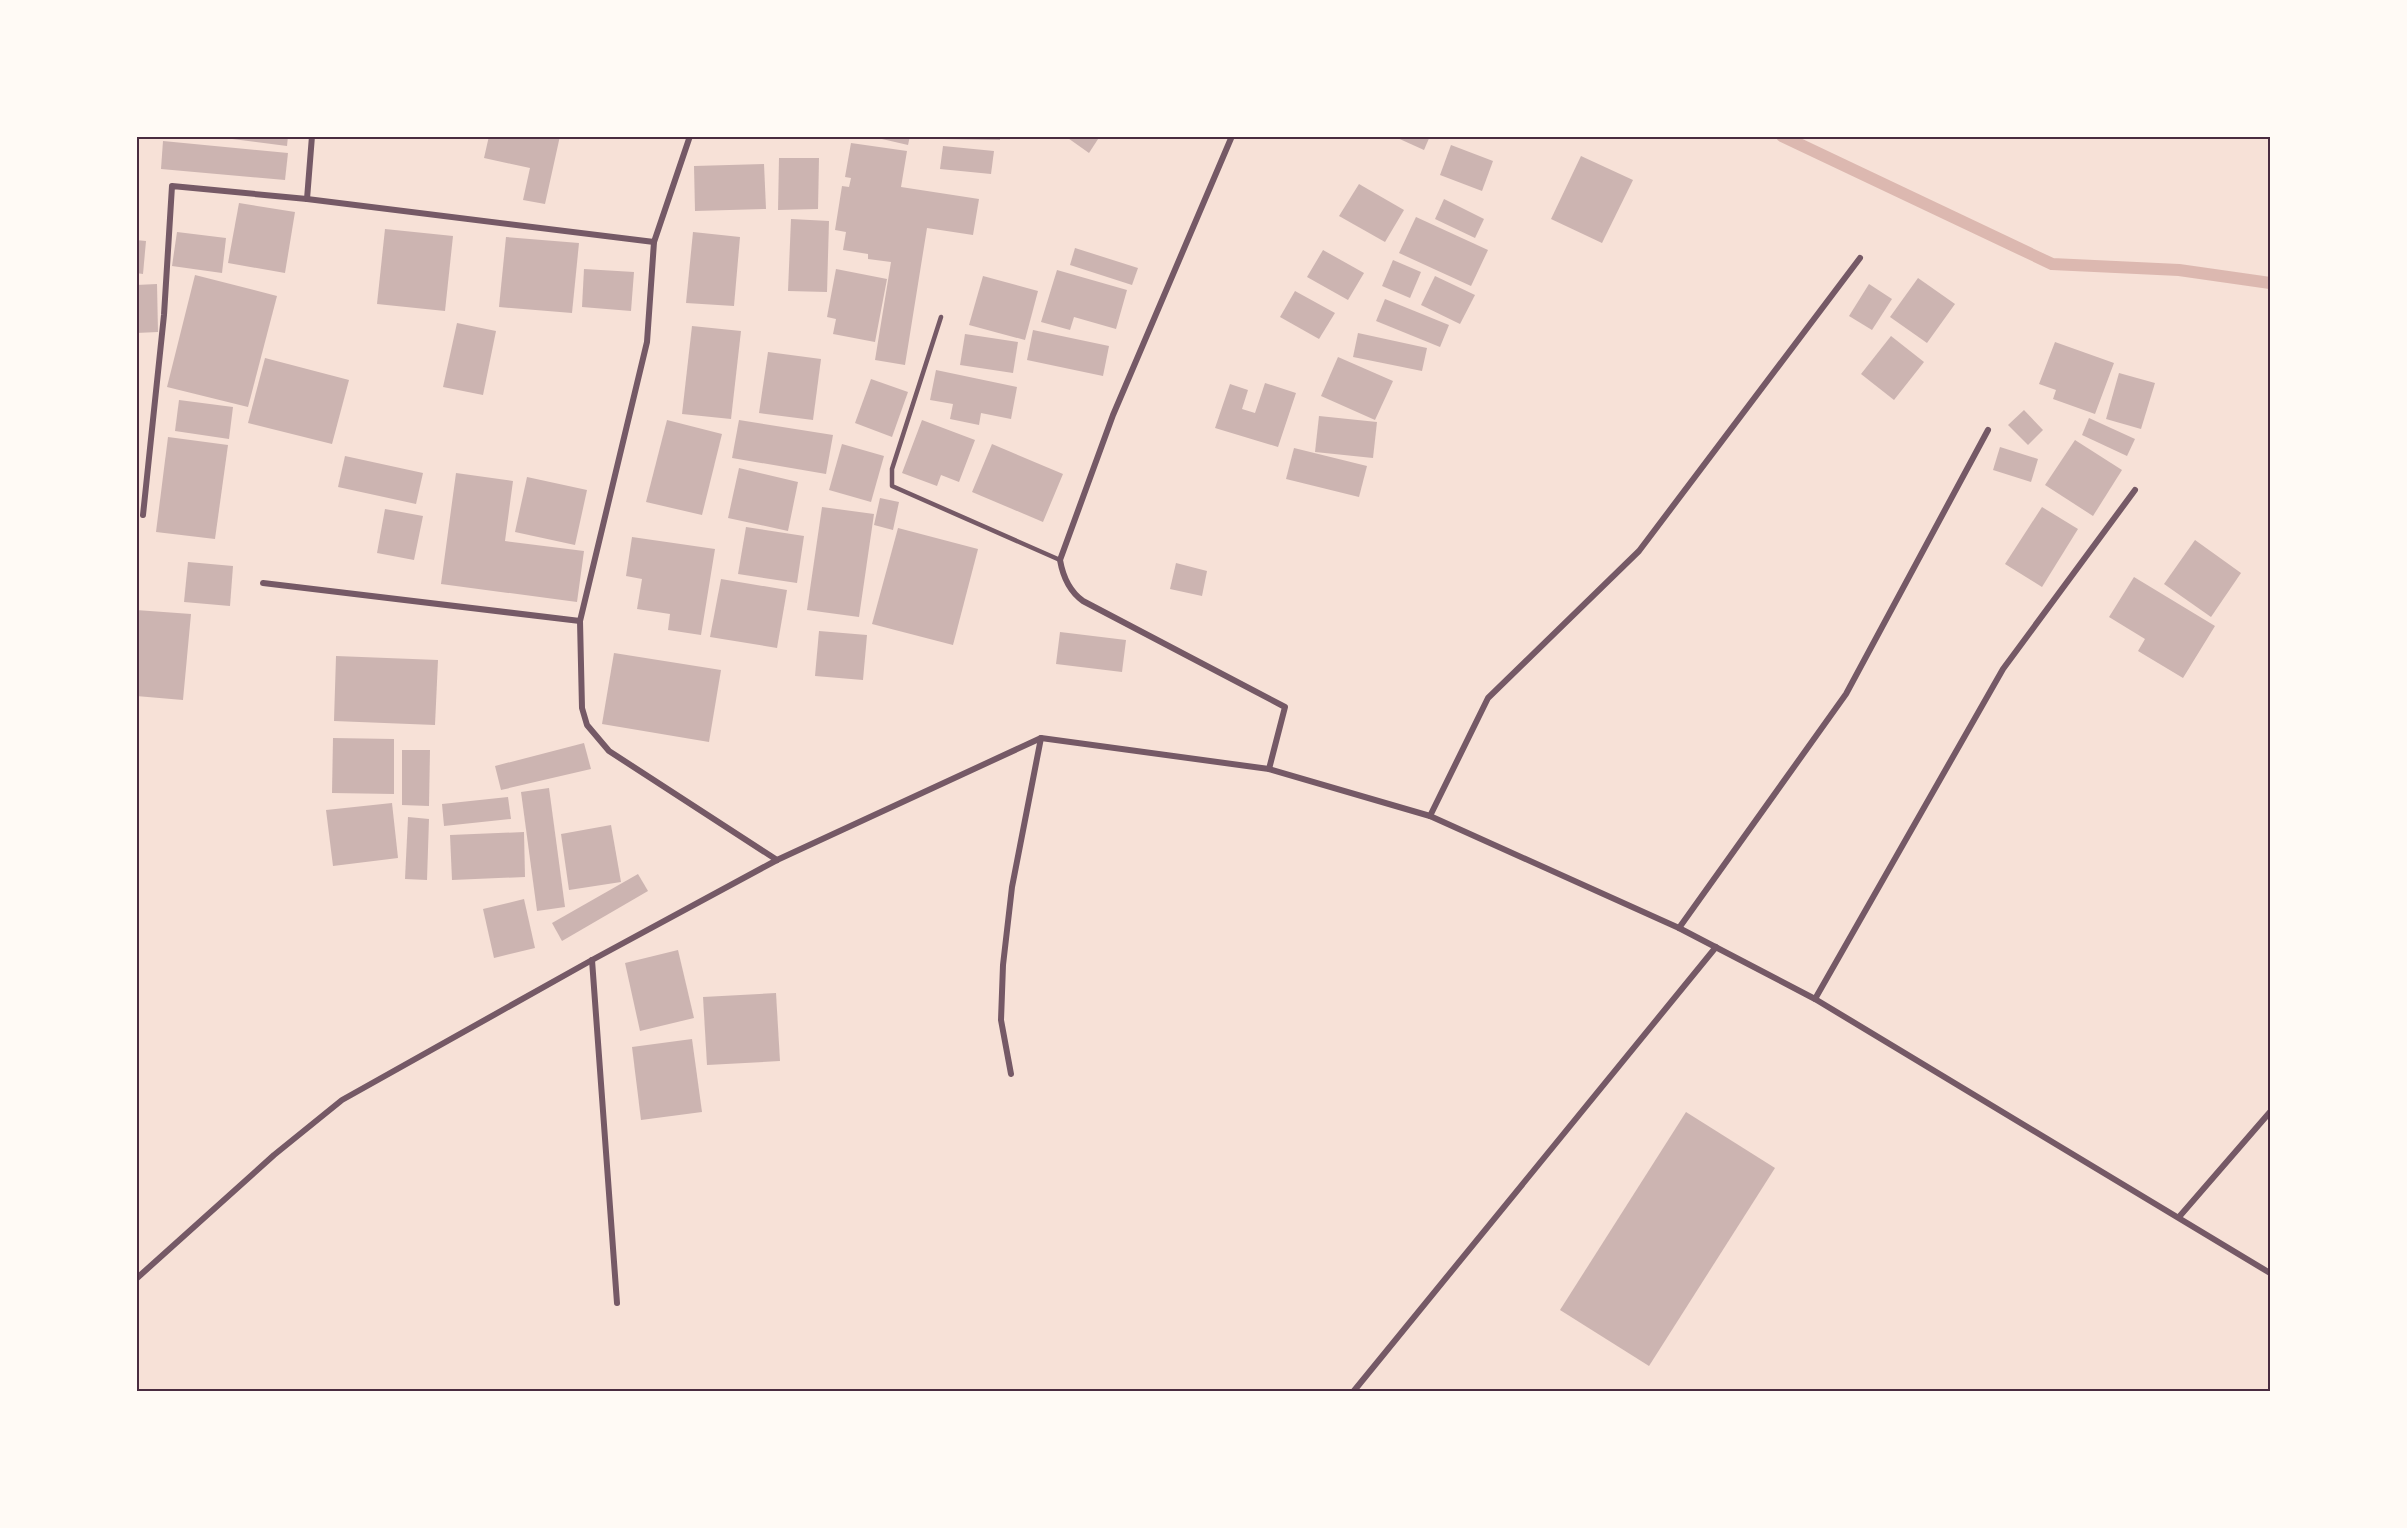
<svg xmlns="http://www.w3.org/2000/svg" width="2407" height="1528" viewBox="0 0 2407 1528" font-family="Arial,sans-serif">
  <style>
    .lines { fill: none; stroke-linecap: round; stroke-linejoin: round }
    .stream { stroke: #dcb8b0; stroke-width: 12 }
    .building { fill: #ccb4b1 }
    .service { stroke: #755966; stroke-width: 4.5 }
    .minor { stroke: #755966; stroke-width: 6 }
    .neatline { fill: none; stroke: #4a2c40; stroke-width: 2 }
  </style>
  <rect width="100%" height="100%" fill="#f7e1d7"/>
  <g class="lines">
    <path class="stream" d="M1782,136L2052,264L2179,270L2270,283"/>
  </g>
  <g class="building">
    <path d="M209,136H288L287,146Z"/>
    <path d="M489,136H560L545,204L523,200L530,168L484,158Z"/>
    <path d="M883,136H910L908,145L882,139Z"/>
    <path d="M944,136H1000V140L944,139Z"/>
    <path d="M1065,136H1100L1089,153Z"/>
    <path d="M1393,136H1430L1424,150Z"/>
    <path d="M163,141L288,153L285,180L161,169Z"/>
    <path d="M851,143L907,151L901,187L979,199L973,235L927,228L905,365L875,360L891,262L868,259V254L843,250L846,232L835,230L842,186L849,187L851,178L845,177Z"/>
    <path d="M1451,145L1493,161L1482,191L1440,175Z"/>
    <path d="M943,146L994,151L991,174L940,169Z"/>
    <path d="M1581,156L1633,180L1602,243L1551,219Z"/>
    <path d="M779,158H819L818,209L778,210Z"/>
    <path d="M764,164L766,209L695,211L694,166Z"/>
    <path d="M1359,184L1404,210L1385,242L1339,216Z"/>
    <path d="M1444,199L1484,219L1475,238L1435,219Z"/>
    <path d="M239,203L295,212L285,273L228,263Z"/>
    <path d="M1416,217L1488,250L1471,286L1399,253Z"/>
    <path d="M791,219L829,221L827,292L788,291Z"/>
    <path d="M385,229L453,236L445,311L377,304Z"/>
    <path d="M177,232L226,238L222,273L172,266Z"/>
    <path d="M693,232L740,237L734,306L686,303Z"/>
    <path d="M506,237L579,243L572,313L499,307Z"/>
    <path d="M136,240L146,241L143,274L136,273Z"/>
    <path d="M1075,248L1138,268L1132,285L1070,265Z"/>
    <path d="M1323,250L1364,273L1348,300L1307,277Z"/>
    <path d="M1393,260L1421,272L1410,298L1382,286Z"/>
    <path d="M584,269L634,272L631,311L582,307Z"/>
    <path d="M836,269L887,279L875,342L833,334L836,319L827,317Z"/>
    <path d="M1057,270L1127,290L1116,329L1074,317L1070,330L1041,322Z"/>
    <path d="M195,275L277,296L248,407L167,387Z"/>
    <path d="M983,276L1038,291L1025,340L969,325Z"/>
    <path d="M1435,276L1475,295L1460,324L1421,305Z"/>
    <path d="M1918,278L1955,304L1927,343L1890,317Z"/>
    <path d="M157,284L158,332L136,333V285Z"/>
    <path d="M1869,284L1892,299L1872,330L1849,316Z"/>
    <path d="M1295,291L1335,313L1319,339L1280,317Z"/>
    <path d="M1385,299L1449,325L1440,347L1376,321Z"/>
    <path d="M457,323L496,331L483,395L443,387Z"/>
    <path d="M692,326L741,331L731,419L682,414Z"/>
    <path d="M1033,330L1109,346L1103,376L1027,360Z"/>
    <path d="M1358,333L1427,348L1422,371L1353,357Z"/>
    <path d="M965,334L1018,342L1013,373L960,365Z"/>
    <path d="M1891,336L1924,362L1894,400L1861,374Z"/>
    <path d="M2055,342L2114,363L2095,414L2053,399L2056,390L2039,384Z"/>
    <path d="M768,352L821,359L813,420L759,413Z"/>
    <path d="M1338,357L1393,381L1375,420L1321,396Z"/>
    <path d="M265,358L349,380L332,444L248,423Z"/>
    <path d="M936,370L1017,387L1011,419L981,413L979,425L950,419L953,404L930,400Z"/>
    <path d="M2119,373L2155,383L2141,429L2106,419Z"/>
    <path d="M871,379L908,392L892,437L855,423Z"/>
    <path d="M1265,383L1296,393L1278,447L1215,428L1230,384L1248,390L1242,409L1255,413Z"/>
    <path d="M179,400L233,407L229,439L175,431Z"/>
    <path d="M2024,410L2043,430L2028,445L2008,425Z"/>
    <path d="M1319,416L1377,422L1373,458L1315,452Z"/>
    <path d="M2089,418L2135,439L2127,456L2082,435Z"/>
    <path d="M667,420L722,434L702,515L646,502Z"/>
    <path d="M739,420L833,435L826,474L732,458Z"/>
    <path d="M922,420L975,440L959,482L941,475L937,486L902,473Z"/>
    <path d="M168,437L228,445L215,539L156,532Z"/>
    <path d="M2075,440L2122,470L2093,516L2045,485Z"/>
    <path d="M842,444L884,456L871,502L829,490Z"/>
    <path d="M992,444L1063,474L1043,522L972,492Z"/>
    <path d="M2000,447L2038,459L2031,482L1993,470Z"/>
    <path d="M1294,448L1367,466L1359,497L1286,479Z"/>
    <path d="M345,456L423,473L416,504L338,487Z"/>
    <path d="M739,468L798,482L788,531L728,518Z"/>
    <path d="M456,473L513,481L505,541L584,551L577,602L441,584Z"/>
    <path d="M527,477L587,490L575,545L515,532Z"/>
    <path d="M880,498L899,502L893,530L874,525Z"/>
    <path d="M822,507L874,514L859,617L807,610Z"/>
    <path d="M2042,507L2078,529L2042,587L2005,564Z"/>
    <path d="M385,509L423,516L414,560L377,553Z"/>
    <path d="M746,527L804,536L797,583L738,574Z"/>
    <path d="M898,528L978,549L953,645L872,624Z"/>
    <path d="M632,537L715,549L701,635L668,630L670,614L637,609L642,579L626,576Z"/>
    <path d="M2195,540L2241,573L2211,617L2164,584Z"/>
    <path d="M188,562L233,566L230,606L184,602Z"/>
    <path d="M1176,563L1207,571L1202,596L1170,589Z"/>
    <path d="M2134,577L2215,626L2183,678L2138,651L2145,639L2109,617Z"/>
    <path d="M721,579L787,590L777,648L710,637Z"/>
    <path d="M136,610L191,614L183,700L136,696Z"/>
    <path d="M819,631L867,635L863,680L815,676Z"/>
    <path d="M1060,632L1126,640L1122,672L1056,664Z"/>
    <path d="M614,653L721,670L709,742L602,724Z"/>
    <path d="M336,656L438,660L435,725L334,721Z"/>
    <path d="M333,738L394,739V794L332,793Z"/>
    <path d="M584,743L591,769L501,790L495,766Z"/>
    <path d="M402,750H430L429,806L402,805Z"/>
    <path d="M549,788L565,907L537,911L521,792Z"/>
    <path d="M508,797L511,819L444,826L442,804Z"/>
    <path d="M392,803L398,858L333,866L326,810Z"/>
    <path d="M408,817L429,819L427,880L405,879Z"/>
    <path d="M611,825L621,882L569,890L561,834Z"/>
    <path d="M524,832L525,877L452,880L450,835Z"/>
    <path d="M638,874L648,891L562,941L552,923Z"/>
    <path d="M524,899L535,948L494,958L483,909Z"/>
    <path d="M678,950L694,1018L640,1031L625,963Z"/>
    <path d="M776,993L780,1061L707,1065L703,997Z"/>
    <path d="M692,1039L702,1112L641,1120L632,1047Z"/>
    <path d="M1686,1112L1775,1168L1649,1366L1560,1310Z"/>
  </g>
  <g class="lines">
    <path class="service" d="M941,317L892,469V486L1060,560"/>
    <g class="minor">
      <path d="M690,136L654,242L647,342L580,621L582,708L587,725L609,751L777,860"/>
      <path d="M1232,136L1113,415L1060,560C1063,577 1069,591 1083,601L1285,707L1269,769"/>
      <path d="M307,199L312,136"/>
      <path d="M143,515L164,315L172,186L307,199L654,242"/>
      <path d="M263,583L580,621"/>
      <path d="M1430,816L1488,698L1639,551L1860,258"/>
      <path d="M1679,928L1846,694L1988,430"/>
      <path d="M592,960L617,1303"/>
      <path d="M1815,999L2003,669L2135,490"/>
      <path d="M1011,1074L1001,1020L1003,965L1012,887L1041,738"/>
      <path d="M2179,1217L2270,1112"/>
      <path d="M136,1279L274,1155L342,1100L592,960L777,860L1041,738L1269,769L1430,816L1679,928L1815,999L2270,1273"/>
      <path d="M1353,1392L1716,947"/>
    </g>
  </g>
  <rect width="2407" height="1528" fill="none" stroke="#fffaf5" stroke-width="276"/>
  <rect x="138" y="138" width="2131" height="1252" class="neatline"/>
</svg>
